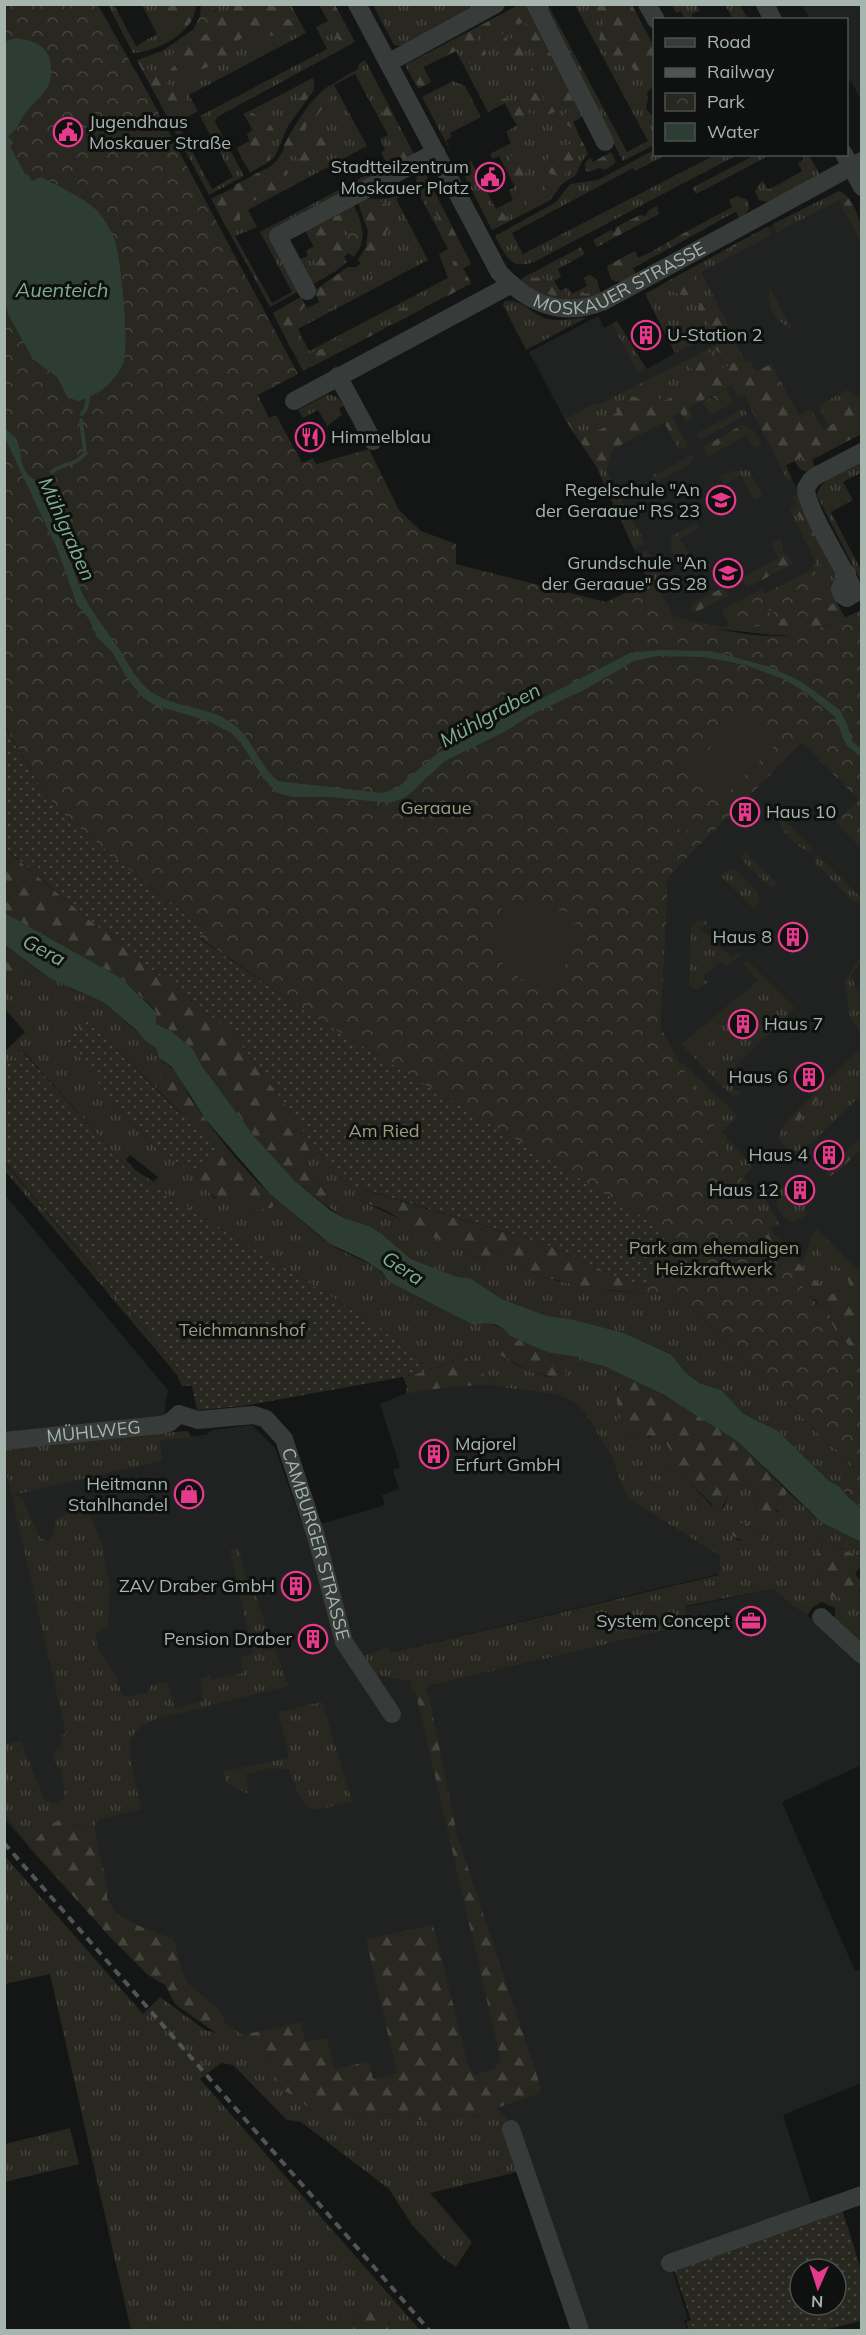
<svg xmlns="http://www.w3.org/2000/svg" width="866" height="2335" viewBox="0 0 866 2335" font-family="Mulish,sans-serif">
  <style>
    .built { fill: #202222 }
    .grass { fill: url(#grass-tufts); fill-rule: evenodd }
    .forest { fill: url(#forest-firs) }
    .park { fill: url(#park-crowns) }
    .garden { fill: url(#garden-dots); fill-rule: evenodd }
    .pitch { fill: #282720 }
    .water { fill: #2e3d33 }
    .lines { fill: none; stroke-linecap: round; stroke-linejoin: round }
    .stream { stroke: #2e3d33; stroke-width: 4 }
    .minor { stroke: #373c3b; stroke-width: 18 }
    .rail { stroke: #4e5552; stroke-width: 4; stroke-dasharray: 8 6; stroke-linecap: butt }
    .labels { text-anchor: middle; stroke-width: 6; stroke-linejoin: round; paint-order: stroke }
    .poi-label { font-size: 18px; fill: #a6b5ae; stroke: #0f1010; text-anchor: end }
    .street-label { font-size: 18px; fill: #a6b5ae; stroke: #0f1010 }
    .park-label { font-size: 18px; fill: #9f9c7e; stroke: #0f1010 }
    .water-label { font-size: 20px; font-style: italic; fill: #7fae8e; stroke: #0f1010 }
  </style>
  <defs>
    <pattern id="grass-tufts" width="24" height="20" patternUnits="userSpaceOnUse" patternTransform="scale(1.5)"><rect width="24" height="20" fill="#282720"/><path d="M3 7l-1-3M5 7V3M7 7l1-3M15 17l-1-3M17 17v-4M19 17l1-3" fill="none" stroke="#44443e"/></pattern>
    <pattern id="forest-firs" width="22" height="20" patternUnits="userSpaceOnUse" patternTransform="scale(1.5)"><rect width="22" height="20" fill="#282720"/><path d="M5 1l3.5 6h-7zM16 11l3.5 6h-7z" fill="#44443e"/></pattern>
    <pattern id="park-crowns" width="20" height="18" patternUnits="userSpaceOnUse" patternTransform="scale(1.5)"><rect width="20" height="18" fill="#282720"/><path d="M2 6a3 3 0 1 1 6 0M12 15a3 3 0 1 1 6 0" fill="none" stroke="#44443e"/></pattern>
    <pattern id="garden-dots" width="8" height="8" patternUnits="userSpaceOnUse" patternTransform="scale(1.5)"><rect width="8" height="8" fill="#282720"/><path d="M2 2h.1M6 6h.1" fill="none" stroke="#44443e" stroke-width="1.8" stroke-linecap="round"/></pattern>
  </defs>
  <rect width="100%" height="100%" fill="#141515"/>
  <g class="built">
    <path d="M802,5H861V94L859,96L851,81L847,83L846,20L810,19Z"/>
    <path d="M839,191L849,199L861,223V434L805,463L801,457L785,465L837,568L835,590L831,592L845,618L796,635H772L704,627L663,614L596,466L569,427L529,352L598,316L604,328L617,321L647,369L675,353L645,294L739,242Z"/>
    <path d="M802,743L858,799L835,822L862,848V1303L850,1315L770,1235L661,1028L668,877Z"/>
    <path d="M5,1195L168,1390L165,1406L166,1433L187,1431L191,1436L206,1435L212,1430L252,1425L275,1448L302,1524H321L385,1505L382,1495L399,1489L393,1470L400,1467L380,1404L404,1394L442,1387L469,1385L494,1386L558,1395L576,1403L588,1417L611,1456L627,1498L720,1556L719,1574L389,1653L370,1674L411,1682L425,1690L432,1685L688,1625L685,1607L772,1589L829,1632L861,1662V1765L782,1802L855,1971L861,1969V2083L783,2115L814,2212L670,2263L688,2319L684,2320L687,2330H580L507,2119L316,2088L225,2023L116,1940L5,1820Z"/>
  </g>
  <g class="grass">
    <path d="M108,5H114L136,46L157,34L142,5H196C194,33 159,51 133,53Z"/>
    <path d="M213,5H291L306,33L189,95L198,111L177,123L212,189L233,177L200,116L327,49L316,27L328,21L319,5H335L355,42L217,117L215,122L244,176L209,195L137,60L162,51L193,30L197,35L215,12Z"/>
    <path d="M373,5H482L403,47L394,45Z"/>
    <path d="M519,5H525L583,116L573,122L588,154L582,161L576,175L562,184L550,200L492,230L460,167L471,161L496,209L513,200L509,190L515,187L499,156L492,159L490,154L511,143L506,132L517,125L505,103L488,112L456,51L423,67L431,82L418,89L405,65Z"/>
    <path d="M540,5H548L627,152L648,141L575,5H632L654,47V85L647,93L648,98L646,109L654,117V145L623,161Z"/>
    <path d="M672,5H696L700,10L691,15L693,18L685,19L681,11L676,13Z"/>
    <path d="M725,5H740L748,19H733Z"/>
    <path d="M365,60L416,158L275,233L301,290L270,307L211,199C230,189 262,176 276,161C283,154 286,142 291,133C311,98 323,88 358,69L359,64ZM355,74L388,135L380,139L385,150L381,152L387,164L260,232L292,292L272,303L235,236L257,227L248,210L367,146L334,85Z"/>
    <path d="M313,78L314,90L288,126L274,158L250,173L237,148L250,141L247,134L253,131L244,114Z"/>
    <path d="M453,81L465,86L481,117L450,133L452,137L446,140L452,154L422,97Z"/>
    <path d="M654,150V154L666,155L635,171L633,168L512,233L523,254L715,155H737L536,261C509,272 507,256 495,236L556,202L570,184L598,180Z"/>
    <path d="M755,155H770L696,194L692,188Z"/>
    <path d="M802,155H809L820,175L770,203L759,200L755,192L759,184L763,181L768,190L802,171L798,163L804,159Z"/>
    <path d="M418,171H424L471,264L463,268L471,283L303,371L273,313L301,297L307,308L319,302L314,291L348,267H357L361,263L358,260L366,247L368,231L358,202L360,200L390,198L415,185ZM416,188L448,249L439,254L448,278L309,351L298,329L428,260L396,199Z"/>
    <path d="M839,191C855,198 861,222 861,237L859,238L839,200L777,232L773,224Z"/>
    <path d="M737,196L747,200L749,209L735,212L633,268L637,276L616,282L611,279L607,266L635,251L638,258L647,254L732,207L729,200Z"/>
    <path d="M353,204L359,217L350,222L347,240L343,247L349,253L344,257L347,261L344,265L310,286L299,258L301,259L308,256L306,251L314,247L305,230Z"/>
    <path d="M767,227L771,235L701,272L729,327L675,353L645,294Z"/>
    <path d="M581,247L585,254L558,269L561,277L554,281L560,291L567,287L572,294L587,286L584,278L590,275L597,280L600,292C592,295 585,298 577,300C558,304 534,290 519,280Z"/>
    <path d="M770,288L792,329C775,322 765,305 770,288Z"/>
    <path d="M505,301C522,298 532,315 548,319C562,322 573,318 586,318L526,350L503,305Z"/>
    <path d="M617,321L646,369L638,373L612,324Z"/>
    <path d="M732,337L746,362L750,361L756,372L771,364L799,415L811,409L823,430L829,427L818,405L848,390L861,400V434L812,460L815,468L808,472L800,469L794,461L786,465L792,479L788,482L744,394L738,397L731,385L688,408L693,418L686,422L680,412L672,417L688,446L679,450L664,422L613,449L606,471L645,543L634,549L596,466L565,419L595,403L600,404Z"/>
    <path d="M328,394L337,397L344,406L339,408L342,415L327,426L318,410L303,418L298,410Z"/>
    <path d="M744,408L747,414L699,440L696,434Z"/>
    <path d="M742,425L754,431L762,444L754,448L747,435L708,456L703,447Z"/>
    <path d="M861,462V473L843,482L853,500L831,512L861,570V581L817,496C819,478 847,470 861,462Z"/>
    <path d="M749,470L762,495L754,500L741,475L725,484L720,476L732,471Z"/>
    <path d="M799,493L837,568L835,590L831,592L845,618L796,635H772L704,627L663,614L637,556L647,550L662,576L654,581L674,616C694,621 717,630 736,625L737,629L769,609L788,616L794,628L815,617L814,569L806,573L816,563L789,508L796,504L792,497Z"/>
    <path d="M696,523L699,528L680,539L694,563L705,557L710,566L704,569L683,570L670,547L672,545L670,541L672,536Z"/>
    <path d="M780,816L814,850L807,852C797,845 781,832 778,820Z"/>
    <path d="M744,851L777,883L772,889L745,863L742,858Z"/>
    <path d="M817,854L861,898L860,903L854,902L816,864L814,857Z"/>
    <path d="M729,869H734L758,892L760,901L754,909L721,876Z"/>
    <path d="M698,920L708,922L701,929L731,957L738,952L741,955L728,965L720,962L702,978L709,982L696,990L690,987L689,983L691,927Z"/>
    <path d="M861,956V961L851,976L861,999V1033L850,1017L845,981Z"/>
    <path d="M747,960L795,1008L729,1072L734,1089L740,1092V1095L732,1096L681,1044L758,981L743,964Z"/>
    <path d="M36,969L49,978L103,1002L156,1048L159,1058L165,1063L160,1065L164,1081L157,1089L88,1021L113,1103L149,1142L192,1173L214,1198L232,1197L241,1199L249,1211L271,1208L279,1201C295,1214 313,1232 330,1244C350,1258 375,1260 389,1282L504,1329L510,1336L519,1340L512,1346L511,1362L529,1371L550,1377L565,1368L559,1365L550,1353L579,1357L586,1362L604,1366L627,1376L617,1390L623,1426L627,1435C646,1442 654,1427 672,1451L661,1461L667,1467L682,1475L711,1505L723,1509L730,1490L740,1489L745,1483L752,1485L759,1495L755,1507L766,1512H779L774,1508L777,1500L785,1498L787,1491L822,1523L861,1542V1556C846,1554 836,1543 821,1537L822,1550L814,1558L819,1570L822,1587L859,1592L861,1587V1648L835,1620V1608L822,1602L813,1607L807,1616L772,1589L685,1606L688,1625L432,1685L425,1690L411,1682L370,1674L358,1658L388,1647L390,1653L719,1575L720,1556L627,1498L611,1456L588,1417L576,1403L558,1395L494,1386C488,1378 471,1361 463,1356L431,1370L378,1326L132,1173L24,1052L5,1066V1051L25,1032L5,1009V988L13,996L19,973ZM130,1155L158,1177L154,1182L135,1170L126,1160ZM748,1524L754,1532L764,1539L760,1549L749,1542L737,1540L730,1529H737Z"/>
    <path d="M858,1050L861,1056V1095L799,1155C792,1155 781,1145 778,1137L784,1124Z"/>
    <path d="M679,1060L738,1116L722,1132L753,1167L744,1176L747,1184L768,1203L779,1224L771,1228L773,1233L801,1262C811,1252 806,1239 818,1229L857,1269L851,1271L848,1281L852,1289L846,1295L838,1290L830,1295L770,1235Z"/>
    <path d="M313,1145L340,1178L368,1191L359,1200L461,1247L472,1256L481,1258L494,1255L507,1256L539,1276L558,1281L611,1291L671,1294L698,1314L837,1452L857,1468L850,1471L840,1487L828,1480L778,1431L744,1414L721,1390L699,1383L685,1372L672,1355L624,1333L571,1319L547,1316L502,1299L470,1278L458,1277L411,1259L382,1234L369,1226L344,1218L324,1204L329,1199L303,1157Z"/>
    <path d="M4,1162L192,1386H182L177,1375L5,1171Z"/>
    <path d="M785,1185L801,1201L799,1203L807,1206L804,1210L809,1214L794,1222C778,1218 770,1195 785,1185Z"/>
    <path d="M187,1431L191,1436L189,1438L160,1440L162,1458L160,1461L13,1495L22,1498L40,1538L49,1542L54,1532L55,1520C67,1511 76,1512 90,1516L102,1545L110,1586L108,1627L95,1634L98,1648L116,1676L123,1697L147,1693L151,1685L159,1682L168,1683L175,1709L203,1701L200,1679L210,1675L212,1680L243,1673L240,1657L253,1654L230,1550L239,1548L246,1582H251L267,1630L258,1633L263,1651L275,1649L289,1686L176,1714C160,1716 134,1725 130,1743C128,1752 139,1797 141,1809L97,1820L94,1828C79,1828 79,1827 67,1820C56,1815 35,1839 29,1847L5,1813L4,1745L21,1741L45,1801L55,1803L65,1798L61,1771L53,1759V1753L61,1746V1735L66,1734L5,1466V1450L8,1448Z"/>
    <path d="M322,1702L352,1801L317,1810C299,1807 295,1783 289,1770L270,1768L245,1775L250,1795L226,1783L224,1771L289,1758L278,1712Z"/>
    <path d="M4,1855L143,2014L160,1997L205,2030L216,2033L225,2023L243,2035L248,2044L276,2067L274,2085L296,2097L312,2111H337L361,2117L373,2114L403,2115L427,2122H439L452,2115L485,2117L496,2108L507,2119L505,2129L517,2172L430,2193L472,2242L456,2267L444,2259L412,2225L389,2189L301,2122L287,2120L233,2065L221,2063L200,2079L420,2330H391L388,2315L364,2310L347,2330H131L50,1974L5,1984Z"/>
    <path d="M70,2128L79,2164L5,2182V2144Z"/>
  </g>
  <g class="forest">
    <path d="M156,5H196C195,19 189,27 177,35L170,28L164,27L160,21L166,12L162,6Z"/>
    <path d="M229,5L289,4L290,8L285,19L293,20L296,27L292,32L280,31L277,35L267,36C264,45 258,49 250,44L249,34L237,41H230L224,49L234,58L233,63L229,65L215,62C208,70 184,75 172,73L170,70L177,63L172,56L181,38L193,30L197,35L216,20L215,12L228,13Z"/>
    <path d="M325,5H335L353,39L345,44L336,38C338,22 327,18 325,5Z"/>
    <path d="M519,5H525L554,60L546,67L543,63H536L535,56L529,44L532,40L526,32L528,26L524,22L517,25L514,20L511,22V30L507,28L505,33L500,34L486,30L478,37L480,47L485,50L486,54C480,60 474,64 466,63L463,54L470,47L467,43L456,47V51L423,67L431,82L420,87C414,79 414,67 419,58Z"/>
    <path d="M593,5H632L654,47V75L646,80C638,77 630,68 630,59L618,65L608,63V53C592,44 603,28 607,15L598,11Z"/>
    <path d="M516,33H523L525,40L520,47L526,54V60L530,62L533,71L532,78L527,80L521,77L519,73L522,68L519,64L511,62L504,53L506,49L502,41L506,37L511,39Z"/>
    <path d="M146,57L149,63L146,66L153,76L162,73L168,75L166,84L175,87L179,83L184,84L187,88V101L179,104L178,114L173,121L185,147L189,150L190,160L137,60Z"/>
    <path d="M558,67L583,116L573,122L576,129L566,125L565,113L570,112L569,107L546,115L537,113V108L532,105L526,109L529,113L533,112L535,120L530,119L528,124L524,125L517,120L515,123L505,103L495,108V104L504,98L517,105L519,95L527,92L536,93L539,99L544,101L542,90L549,87H559V84L555,80V69Z"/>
    <path d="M313,78C314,89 313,92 306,100H300L295,87Z"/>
    <path d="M375,80L394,116L391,120L386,119L367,85L369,82Z"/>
    <path d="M330,85L333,93L331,97L312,122L306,126L304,134L308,137H314L316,125L322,123L327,128L326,133L335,136L338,148L333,152H325L323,159L309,166C300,162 292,152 283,147C296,124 308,101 330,85Z"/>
    <path d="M249,111L260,118L265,125H271L274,131L273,138L267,140L265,143L270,144L272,150L270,153V161L264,165H254L253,161L246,166L237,148L250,141L247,134L256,128L249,122L244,114Z"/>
    <path d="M391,127L397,132H402L413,154L409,155V161L386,171L389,164L385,154L387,149L395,145L389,140V129Z"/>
    <path d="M581,139L586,149L582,153L576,154L572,163L563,166L567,171L564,177L550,174L540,162L549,158L548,150C558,143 572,147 581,139Z"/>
    <path d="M517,152L528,161L525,175L519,178L511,175L508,170L511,156Z"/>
    <path d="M611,152L616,161L613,165L605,170L599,168L590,172L586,171L585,163L590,157L593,162Z"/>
    <path d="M280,164L284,166L288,172L285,179L279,180V185L275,191L267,192L264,198L252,201L250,206L243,207L240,212V220L230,224L233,239L220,216L222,213L211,199L220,194H226L232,191L235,185L265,169L273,171Z"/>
    <path d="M548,179H554L558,189L550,200L514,219L512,216L513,210L526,205L527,195L533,191L542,193L545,190Z"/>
    <path d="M788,182H796L797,185L780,197L771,199L766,195L767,190L777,185L780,187Z"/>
    <path d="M435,193L460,243L457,248L451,245L445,231L446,224L440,223L433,205L429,202L427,197Z"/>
    <path d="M737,196L747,200L749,209L740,220L736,212L739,209L733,207L729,200Z"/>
    <path d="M378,199L385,205L394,207L400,221L393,230H387L384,239L386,247L382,252L383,260L374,265L376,269L373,274L358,271L357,267L361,263L358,260L366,247L368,231L358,202L360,200Z"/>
    <path d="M849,199L860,221L861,237L859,238L841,205L844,200Z"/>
    <path d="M353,204L356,211L354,216L348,219L347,231L329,232L345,244L343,247L346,250L341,252L336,250L332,254L336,261L332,264L339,269L321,280L318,263L312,259L308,250L314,246L307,234L308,228L331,215L336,217Z"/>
    <path d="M657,206L659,214L597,247L593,240L611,230L614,232L616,227L640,215L645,216L649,210Z"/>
    <path d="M485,207L496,213L502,212L506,216L507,222L495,229L494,224L489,223L481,208Z"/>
    <path d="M715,216L719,221L670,248L666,243Z"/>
    <path d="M767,227L771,235L744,249L732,246Z"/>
    <path d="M635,251L638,258L647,254L646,261L633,268L628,279L620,282L611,279L607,266Z"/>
    <path d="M463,253H466L471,264L463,268L471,283L446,297L442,288L454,276L453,263Z"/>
    <path d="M701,263L704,267L695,273C693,286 699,290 685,296L673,292L666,282Z"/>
    <path d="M344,270L343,283L332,296L337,304L334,308L327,310L324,305L325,299L318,298L314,291Z"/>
    <path d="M532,273L533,278L542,277L550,283L554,281L560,291L564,289L568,295L560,299L525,284V277Z"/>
    <path d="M590,275L597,280L600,292L598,296L575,300L573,298L574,293L580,290L586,294L593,290L592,286L586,283L584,278Z"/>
    <path d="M301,297L305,305L301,311L304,315L303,322L296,330L299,339L292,351L273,313Z"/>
    <path d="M418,300L422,302L424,308L392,325L389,323L388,314L399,307L404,309Z"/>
    <path d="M709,301L717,303L729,327L719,331L712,329L709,324V315L701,314L698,309L699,303Z"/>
    <path d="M377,322L384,329L311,367L307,364L306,354L325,348L329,343L347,338L356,331L362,329L367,332L368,328Z"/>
    <path d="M732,337L737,346L729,355H723L712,347Z"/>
    <path d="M707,350L712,355V361L707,365L713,371L731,365L736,360H745L746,363L750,361L756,372L771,364L782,385L777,383L770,373L762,377C766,388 775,395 779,407L790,400L797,412L795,416L799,421L804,422L808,435H814L815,427L819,423L823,431L842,417L843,410L848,408V403L838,395L848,390L861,400V434L805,463L801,457L782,467L767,440L768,434L764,435L744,394L738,397L731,385L688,408L687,416L691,420L686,422L680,412L672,417L677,425L674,432L670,433L664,422L613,449L607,468L600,469L565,419L570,416L575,426L587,438L598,430L611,425L608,420L610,415L617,413L616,408L626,397L632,396L642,400L645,393L648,390L656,391L660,401C669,401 674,395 679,387L691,386L690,380L693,372L690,366L691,358L698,357L699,353Z"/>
    <path d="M742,425L745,431L743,435L719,444L717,449L706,452L703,447Z"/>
    <path d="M691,454L694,459L690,464L655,483L654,490L650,482L653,475L673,466Z"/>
    <path d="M805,504L836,565L832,569H824C820,565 819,559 816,554L817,546L807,532L806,524L797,515L800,505Z"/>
    <path d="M780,539L783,546V552L787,554L793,564L748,587L740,579L778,558L771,544Z"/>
    <path d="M678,546L683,548L684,555H686L690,563L696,566V570H683L674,551Z"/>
    <path d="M724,587L728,596L696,612L691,611L692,604Z"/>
    <path d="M825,598L826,603L829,606L836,602L845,618L804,630L799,625L815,617L810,606Z"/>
    <path d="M772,608L778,621L784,617L791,621L796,635H785L784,632L773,624L769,609Z"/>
    <path d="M4,848L82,914L232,1033L264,1075L313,1145L303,1157L329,1199L324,1204L295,1181L254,1136L202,1066L193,1049L170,1030L156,1024V1011L121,978L5,913Z"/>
    <path d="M5,945L36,969L19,973L18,995L13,996L5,988Z"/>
    <path d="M768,1016L776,1021L777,1026L767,1036H755L752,1032Z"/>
    <path d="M711,1029L717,1034L703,1049L695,1043L697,1035L705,1030Z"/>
    <path d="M165,1063C180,1071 184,1090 194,1103C216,1135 249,1178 279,1201L271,1208L249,1211L240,1199L232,1197C214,1206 204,1185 192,1173L218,1147L185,1112L182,1114L157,1089L164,1081L160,1075V1065Z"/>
    <path d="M831,1078L830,1086L804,1113L800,1120L806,1130L803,1137L795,1135L784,1124Z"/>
    <path d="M856,1142L861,1143V1148L840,1170L829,1177L825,1173Z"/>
    <path d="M368,1191L551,1246L630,1283L645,1285L647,1293L595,1289L539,1276L507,1256L494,1255L481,1258L472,1256L461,1247L426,1234L387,1211L359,1200Z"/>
    <path d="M765,1235H770L830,1295L834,1293L835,1289L846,1295L851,1288L847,1277L851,1271L857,1269L861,1274V1355C849,1347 827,1327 830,1311L827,1307L819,1306L817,1301L805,1291L790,1272H785C773,1258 768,1253 765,1235Z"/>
    <path d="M827,1239L841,1252L839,1258L845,1261L843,1268H837L832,1261L825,1260L820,1254L821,1241Z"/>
    <path d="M519,1340L550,1353L559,1365L565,1368L566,1374L561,1379L529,1371L497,1353Z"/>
    <path d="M463,1356C471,1361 488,1378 494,1386C463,1384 436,1388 406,1394L407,1387L403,1377L431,1370Z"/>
    <path d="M627,1376L691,1410L737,1441L787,1491L785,1498L777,1500L774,1508L783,1519L777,1522L766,1512L755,1507L759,1495L752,1485L745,1483L740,1489L730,1491L720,1512L682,1475L667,1467L660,1460L671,1451L665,1442H656L649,1435L645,1439L627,1435L623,1426L618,1422L621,1413C613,1398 617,1389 627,1376Z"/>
    <path d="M743,1522L748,1524L754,1532L764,1539L760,1550C749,1543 738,1540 728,1532L730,1529H737Z"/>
    <path d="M821,1536C835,1543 846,1554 861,1556V1566L855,1574L861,1581V1587L853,1600L832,1596L822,1587L819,1570L814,1558L822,1550Z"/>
    <path d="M411,1682L425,1690L429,1697L457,1835L541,2088L537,2094L496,2108L485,2117L452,2115L439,2122H427L403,2115L373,2114L361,2117L337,2111H312L296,2097L273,2085L276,2067L247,2044L243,2035L301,2022L305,2042L327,2038L334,2070L369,2061L373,2079L397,2073L366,1939L433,1925L469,2068L475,2075L495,2068L501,2061L416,1694L410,1689Z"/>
    <path d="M61,1819H66L79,1828H94L107,1885V1898L115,1913L141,1927L173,1939C179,1952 179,1969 186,1980C193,1991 226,2010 225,2022C224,2026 219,2030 216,2033L175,2004L165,1985L148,1975L111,1938L29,1847L48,1826Z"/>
    <path d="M376,2302L388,2315L391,2330H347L364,2310Z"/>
  </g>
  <g class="park">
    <path d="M5,5H98L149,95L298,374L258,395L269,418L276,415L302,463L313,458L316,464L369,449L399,510L421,531L456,544V564L606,602L649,582L664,614C699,625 759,642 796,634C813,631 845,618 861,610V848L835,822L858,799L802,743L668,877L661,1028L723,1142L770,1235H765L769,1243L767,1250L782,1269L790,1272L819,1306L827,1307L830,1311C827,1327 849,1347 861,1355V1508L847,1496L840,1487L850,1470L856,1467L837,1452L698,1314L671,1294L647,1293L645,1285L666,1232L306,1012L199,937L204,928L149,886L57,809L42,789L5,726Z"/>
    <path d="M201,5H213C215,14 217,22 212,31L202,36L197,35L193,30L200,16Z"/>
    <path d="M359,217C364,232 365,246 353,257L343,247L347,240L350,222Z"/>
    <path d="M726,389L734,403L710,415L703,402Z"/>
    <path d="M814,569L828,596L810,606L816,617L794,628L788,616L778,621L772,608L769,609L773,624L737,629L736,625L730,626L721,610L762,589L765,593Z"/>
  </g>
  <g class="garden">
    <path d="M4,726L42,789L57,809L149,886L205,929L199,938L306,1012L667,1232L645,1285L630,1283L551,1246L360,1188L340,1178L313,1145L264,1075L232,1033L82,914L5,848Z"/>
    <path d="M88,1021L181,1114L185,1112L219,1147L192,1173L149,1142L113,1103L66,1039Z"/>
    <path d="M23,1052L132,1173L378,1326L431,1370L403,1377L243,1406L197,1410L192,1386L5,1162L4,1093L8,1090L5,1085V1066Z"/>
    <path d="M841,2206L861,2270V2321L824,2330H689L686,2322L691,2320L672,2264ZM800,2269H836V2305H800Z"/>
  </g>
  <g class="pitch">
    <path d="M748,710L778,742L719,802L683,768L697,755L700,758Z"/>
    <path d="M680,810L694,823L684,834L670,821Z"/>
    <path d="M506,900L568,912L574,910L580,913V920L574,924L561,985C529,990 490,970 495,931C496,920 501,910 506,900Z"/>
  </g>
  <g class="water">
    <path d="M16,38C35,41 50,46 51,67C51,73 51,81 48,86C44,96 33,102 27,111C18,121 20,129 8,136L12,144L10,146L25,174H27L32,181L41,177C58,187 87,198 99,213C105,220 112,232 115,241C121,261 130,346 123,364C114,383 99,395 79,401L68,398L57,377L33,359L8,314L5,302L4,42Z"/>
    <path d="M5,427C8,432 12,434 15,437C24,449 16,469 35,480C37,492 44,502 49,513C56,530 64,547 71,563C75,573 78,584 82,593C93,614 107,631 120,650C129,665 138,683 153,693C178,709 210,706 233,724C254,740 259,766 278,781L382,793L397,788L438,753L585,676L630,653L659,650L710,651L730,656L770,667L802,682L840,710L847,724L852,741L861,749V757L846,745L835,717L808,694L783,679L748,666L726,661L703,657L658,656L634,661L586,689L531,715L506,731L445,761L406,797L390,803L331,797H292L277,793L263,778L241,743L231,733L208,721L154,705L142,697L127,678L112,652L97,637L88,617L77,605L58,551L5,438Z"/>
    <path d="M5,913L121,978L156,1012V1024L170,1030L193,1049L202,1066L254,1136L295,1181L330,1210L344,1218L369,1226L382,1234L411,1259L458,1277L470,1278L502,1299L547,1316L571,1319L624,1333L672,1355L685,1372L699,1383L721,1390L744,1414L778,1431L828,1480L840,1487L847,1496L861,1508V1542L822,1523L737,1441L664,1395L604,1366L586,1362L579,1357L550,1353L530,1345L510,1336L504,1329L497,1325L487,1323L474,1325L389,1282L382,1272L364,1260L330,1244L270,1194L206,1120L172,1067L159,1058L156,1048L147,1042L135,1029L103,1002L49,978L5,945Z"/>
  </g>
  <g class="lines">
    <g class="stream">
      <path d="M82,414L86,408L88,398"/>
      <path d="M52,472C63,462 76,467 85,453L81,420"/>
      <path d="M36,490L48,478"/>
    </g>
    <g class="minor">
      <path id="s1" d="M357,4L499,272C527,303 562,318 602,302L862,161"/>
      <path d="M535,4L605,142"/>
      <path d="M647,4L656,20"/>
      <path d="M765,4L773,20"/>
      <path d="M388,63L496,4"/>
      <path d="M844,154L862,187"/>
      <path d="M307,291L278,236L436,152"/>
      <path d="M338,376L373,441"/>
      <path d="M294,401L512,284"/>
      <path d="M847,573L840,589L842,595L847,598L855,593C845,568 806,510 806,488L811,480L816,476L862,452"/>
      <path id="s2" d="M4,1441L160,1425L169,1423L179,1414L198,1420L254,1415L266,1419L284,1439L316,1536L344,1642L392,1714"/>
      <path d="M821,1617L862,1655"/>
      <path d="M511,2129L580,2330"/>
      <path d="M670,2263L862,2195"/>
    </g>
    <path class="rail" d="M4,1843L429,2330"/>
  </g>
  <defs>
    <g id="civic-ring" transform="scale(1.5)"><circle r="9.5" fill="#0f1010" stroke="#e73a8c" stroke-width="1.5"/><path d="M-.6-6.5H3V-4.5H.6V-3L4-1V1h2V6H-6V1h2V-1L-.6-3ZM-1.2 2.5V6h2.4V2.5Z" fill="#e73a8c"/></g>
    <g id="building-ring" transform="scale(1.5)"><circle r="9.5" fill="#0f1010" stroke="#e73a8c" stroke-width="1.5"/><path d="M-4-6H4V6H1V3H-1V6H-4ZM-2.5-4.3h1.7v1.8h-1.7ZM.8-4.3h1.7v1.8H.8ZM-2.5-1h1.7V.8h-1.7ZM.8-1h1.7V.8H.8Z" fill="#e73a8c"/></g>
    <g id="restaurant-ring" transform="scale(1.5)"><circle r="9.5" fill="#0f1010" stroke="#e73a8c" stroke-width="1.5"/><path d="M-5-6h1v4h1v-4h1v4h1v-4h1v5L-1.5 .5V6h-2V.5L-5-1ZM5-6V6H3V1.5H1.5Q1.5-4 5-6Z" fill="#e73a8c"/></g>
    <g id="school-ring" transform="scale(1.5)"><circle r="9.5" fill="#0f1010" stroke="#e73a8c" stroke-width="1.5"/><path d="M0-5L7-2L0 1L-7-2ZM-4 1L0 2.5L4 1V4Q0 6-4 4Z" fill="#e73a8c"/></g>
    <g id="shop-ring" transform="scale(1.5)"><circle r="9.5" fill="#0f1010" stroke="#e73a8c" stroke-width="1.5"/><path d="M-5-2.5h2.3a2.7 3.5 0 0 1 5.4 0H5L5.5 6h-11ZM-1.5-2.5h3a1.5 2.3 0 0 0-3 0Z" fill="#e73a8c"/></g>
    <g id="office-ring" transform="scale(1.5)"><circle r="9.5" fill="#0f1010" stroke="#e73a8c" stroke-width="1.5"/><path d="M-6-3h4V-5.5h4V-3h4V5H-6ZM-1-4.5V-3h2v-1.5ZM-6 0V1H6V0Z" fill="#e73a8c"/></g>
  </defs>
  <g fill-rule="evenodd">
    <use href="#civic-ring" x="68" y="132"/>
    <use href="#civic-ring" x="490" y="177"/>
    <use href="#building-ring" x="646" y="335"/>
    <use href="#restaurant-ring" x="310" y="437"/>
    <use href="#school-ring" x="721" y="500"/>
    <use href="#school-ring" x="728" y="573"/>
    <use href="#building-ring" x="745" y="812"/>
    <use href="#building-ring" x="793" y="937"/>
    <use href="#building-ring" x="743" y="1024"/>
    <use href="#building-ring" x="809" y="1077"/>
    <use href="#building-ring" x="829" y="1155"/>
    <use href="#building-ring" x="800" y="1190"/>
    <use href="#building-ring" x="434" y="1454"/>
    <use href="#shop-ring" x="189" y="1494"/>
    <use href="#building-ring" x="296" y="1586"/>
    <use href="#office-ring" x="751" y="1621"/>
    <use href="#building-ring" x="313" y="1639"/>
  </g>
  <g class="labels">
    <g class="poi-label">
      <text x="89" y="128" text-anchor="start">Jugendhaus<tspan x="89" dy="21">Moskauer Straße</tspan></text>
      <text x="469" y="173">Stadtteilzentrum<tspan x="469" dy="21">Moskauer Platz</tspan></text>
      <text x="667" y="341" text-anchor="start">U-Station 2</text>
      <text x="331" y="443" text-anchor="start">Himmelblau</text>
      <text x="700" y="496">Regelschule "An<tspan x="700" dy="21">der Geraaue" RS 23</tspan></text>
      <text x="707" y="569">Grundschule "An<tspan x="707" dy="21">der Geraaue" GS 28</tspan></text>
      <text x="766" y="818" text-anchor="start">Haus 10</text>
      <text x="772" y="943">Haus 8</text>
      <text x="764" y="1030" text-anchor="start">Haus 7</text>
      <text x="788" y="1083">Haus 6</text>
      <text x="808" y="1161">Haus 4</text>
      <text x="779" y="1196">Haus 12</text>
      <text x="455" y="1450" text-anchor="start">Majorel<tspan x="455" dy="21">Erfurt GmbH</tspan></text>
      <text x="168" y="1490">Heitmann<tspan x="168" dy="21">Stahlhandel</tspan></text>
      <text x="275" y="1592">ZAV Draber GmbH</text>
      <text x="730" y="1627">System Concept</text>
      <text x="292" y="1645">Pension Draber</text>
    </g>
    <g class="street-label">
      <text dy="6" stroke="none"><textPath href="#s1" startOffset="441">MOSKAUER STRASSE</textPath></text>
      <text dy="6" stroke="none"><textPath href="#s2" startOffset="90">MÜHLWEG</textPath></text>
      <text dy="6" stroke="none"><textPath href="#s2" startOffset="405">CAMBURGER STRASSE</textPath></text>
    </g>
    <g class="park-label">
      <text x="436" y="814">Geraaue</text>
      <text x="384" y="1137">Am Ried</text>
      <text x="714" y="1254">Park am ehemaligen<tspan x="714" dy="21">Heizkraftwerk</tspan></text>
      <text x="242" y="1336">Teichmannshof</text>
    </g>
    <g class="water-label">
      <text x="62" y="297">Auenteich</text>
      <text transform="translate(67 529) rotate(66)" y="7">Mühlgraben</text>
      <text transform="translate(490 715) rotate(-29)" y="7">Mühlgraben</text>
      <text transform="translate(44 950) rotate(28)" y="7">Gera</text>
      <text transform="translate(403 1268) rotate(33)" y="7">Gera</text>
    </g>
  </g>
  <rect width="866" height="2335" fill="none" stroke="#a6b5ae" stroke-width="12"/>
  <rect x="653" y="18" width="195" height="138" fill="#0f1010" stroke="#4b524f" stroke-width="1.5"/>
  <rect x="665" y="38" width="30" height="9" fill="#373c3b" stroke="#4b524f" stroke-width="1.5"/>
  <text x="707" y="48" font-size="18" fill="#a6b5ae">Road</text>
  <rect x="665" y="68" width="30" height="9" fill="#4e5552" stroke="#4b524f" stroke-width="1.5"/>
  <text x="707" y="78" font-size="18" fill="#a6b5ae">Railway</text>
  <rect x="665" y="93" width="30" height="18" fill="url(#park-crowns)" stroke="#4b524f" stroke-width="1.5"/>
  <text x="707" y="108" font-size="18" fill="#a6b5ae">Park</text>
  <rect x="665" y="123" width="30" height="18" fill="#2e3d33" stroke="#4b524f" stroke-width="1.5"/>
  <text x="707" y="138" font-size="18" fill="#a6b5ae">Water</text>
  <g transform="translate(818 2287) rotate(183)"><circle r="28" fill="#0f1010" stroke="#4b524f" stroke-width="1.5"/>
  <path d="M0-4.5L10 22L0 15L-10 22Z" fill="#e73a8c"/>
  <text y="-9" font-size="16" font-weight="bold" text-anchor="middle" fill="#a6b5ae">N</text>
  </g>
</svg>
